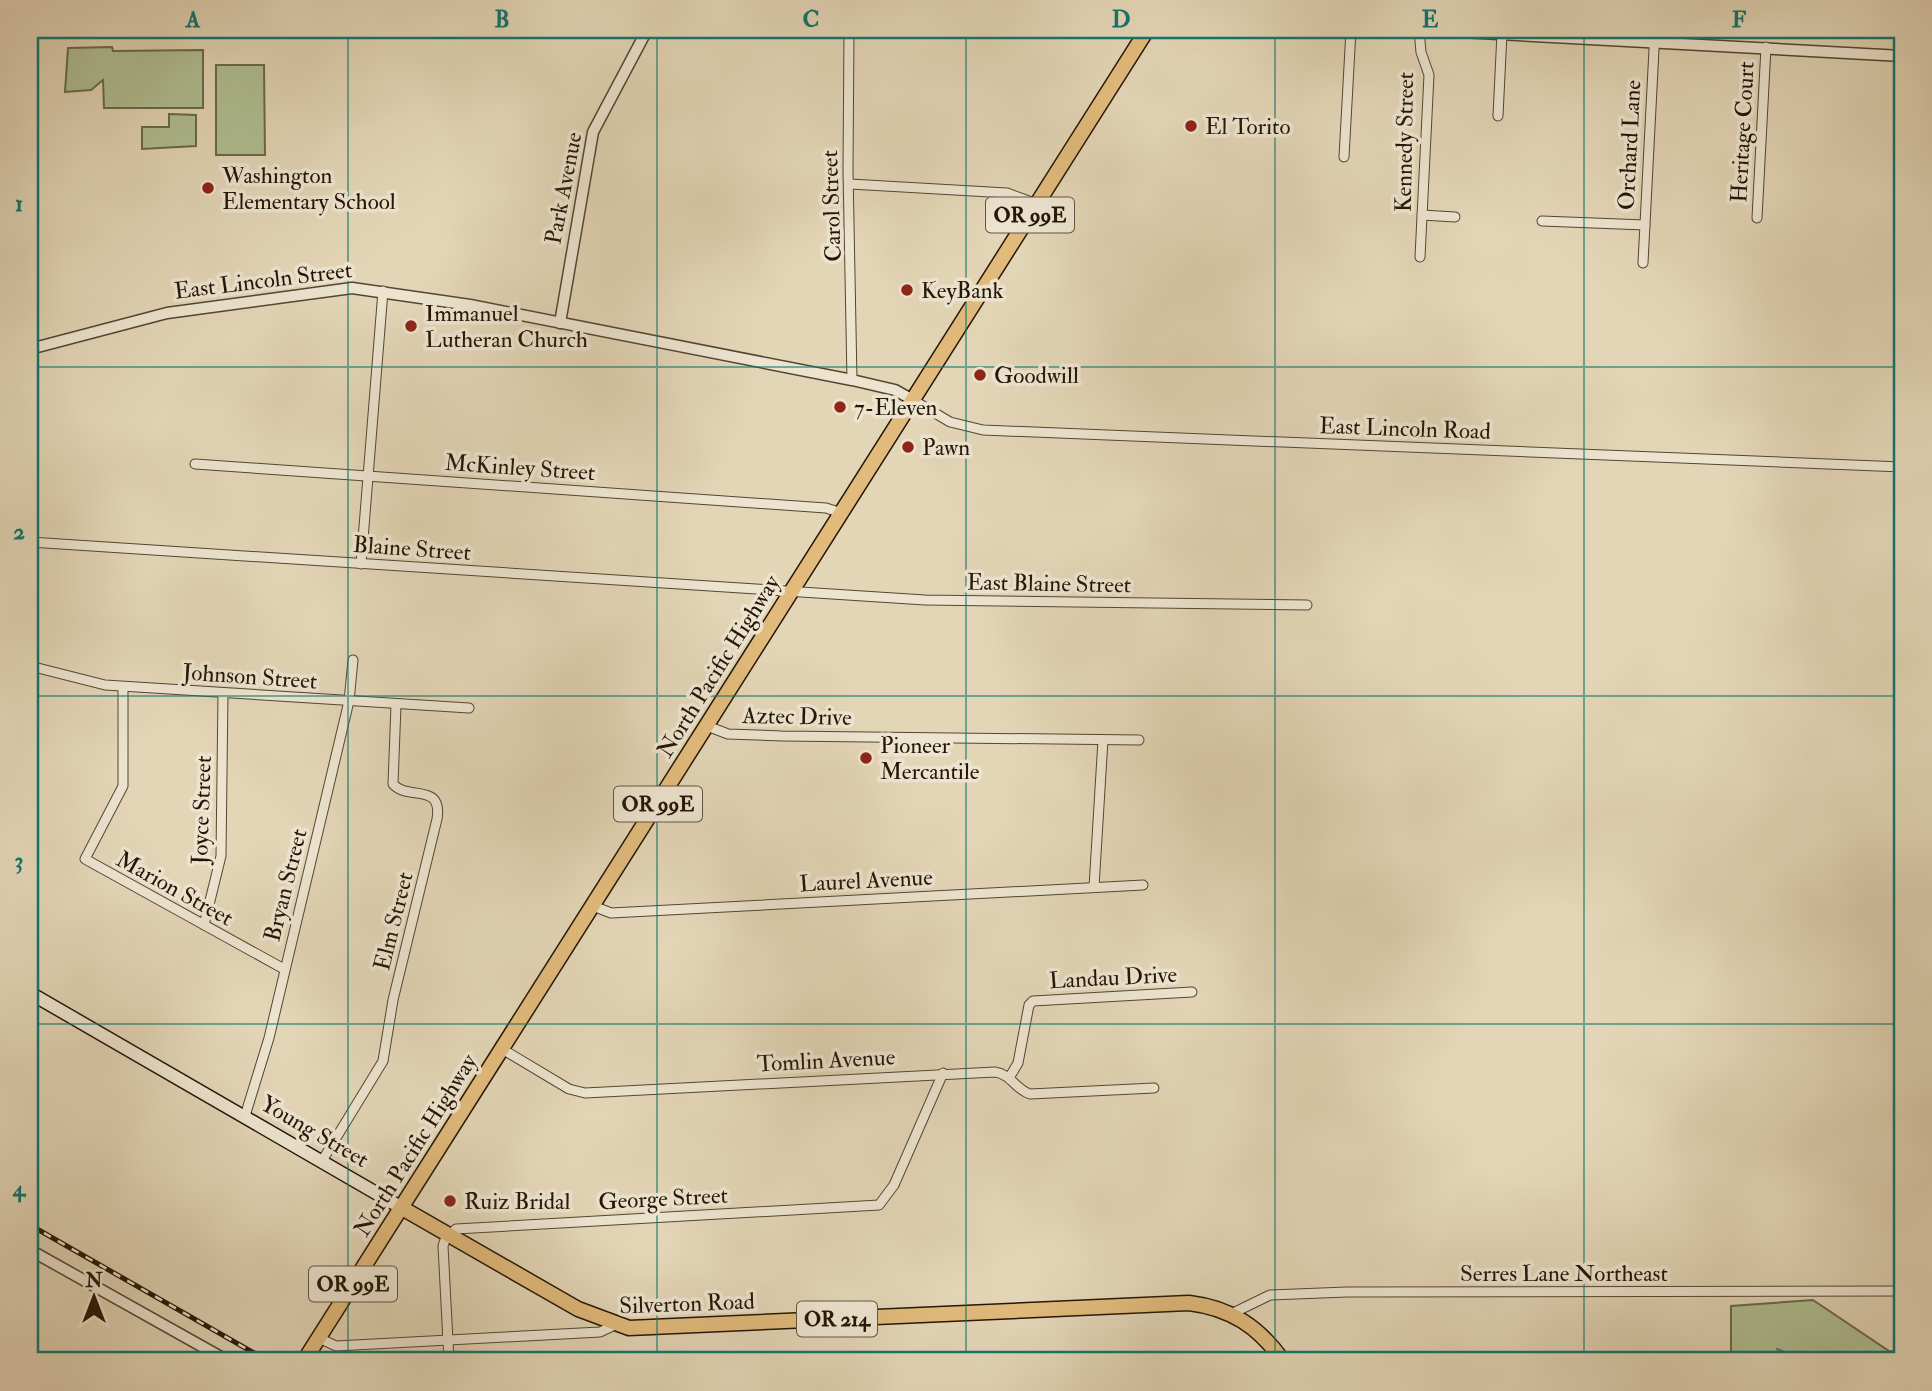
<svg xmlns="http://www.w3.org/2000/svg" width="1932" height="1391" viewBox="0 0 1932 1391" font-family="'IM FELL Double Pica',serif">
  <style>
    .green { fill: #afbf92; stroke: #696a4c; stroke-width: 2 }
    .lines { fill: none; stroke-linecap: round; stroke-linejoin: round }
    .stream { stroke: #67786c; stroke-width: 2.5 }
    .minor-casing { stroke: #534632; stroke-width: 11 }
    .tertiary-casing { stroke: #534632; stroke-width: 13 }
    .secondary-casing { stroke: #231606; stroke-width: 15 }
    .primary-casing { stroke: #231606; stroke-width: 17 }
    .minor { stroke: #ede4d0; stroke-width: 9 }
    .tertiary { stroke: #ede4d0; stroke-width: 10 }
    .secondary { stroke: #ede4d0; stroke-width: 12 }
    .primary { stroke: #e2bb7c; stroke-width: 14 }
    .rail-casing { stroke: #231606; stroke-width: 5 }
    .rail { stroke: #ede4d0; stroke-width: 2.5; stroke-dasharray: 8; stroke-linecap: butt }
    .grid { fill: none; stroke: #0f766e; stroke-width: 2; stroke-opacity: 0.55 }
    .poi-dot { fill: #8f2418; stroke: #ede4d0; stroke-width: 2.5 }
    .labels { text-anchor: middle; stroke-width: 7; stroke-linejoin: round; paint-order: stroke }
    .shield { fill: #ede4d0; stroke: #605443; stroke-width: 2 }
    .shield-label { font-size: 21px; font-weight: bold; fill: #231606 }
    .poi-label { font-size: 23px; fill: #231606; stroke: #ede4d0; text-anchor: start }
    .street-label { font-size: 23px; fill: #231606; stroke: #ede4d0 }
    .neatline { fill: none; stroke: #0f766e; stroke-width: 2.5 }
    .grid-label { font-size: 23px; text-anchor: middle; font-weight: bold; fill: #0f766e }
  </style>
  <rect width="100%" height="100%" fill="#e3d6b7"/>
  <filter id="stains"><feTurbulence type="fractalNoise" baseFrequency=".00286" numOctaves="4"/><feColorMatrix values="0 0 0 0 .2 0 0 0 0 .09 0 0 0 0 .02 0 0 0 .5 -.17"/></filter>
  <radialGradient id="worn" r=".72"><stop offset=".6" stop-color="#630" stop-opacity="0"/><stop offset="1" stop-color="#630" stop-opacity=".3"/></radialGradient>
  <g class="green">
    <path d="M112,47L113,51L203,50V108H104L103,80L91,90L65,92L68,48Z"/>
    <path d="M216,65H264L265,155H216Z"/>
    <path d="M169,114L196,115V146L142,149V127H169Z"/>
    <path d="M1813,1300L1889,1351L1902,1352V1361H1731V1306Z"/>
  </g>
  <g class="lines">
    <path class="stream" d="M1777,1349L1805,1361"/>
    <g class="minor-casing">
      <g id="minor">
        <path d="M849,30L848,170L852,380"/>
        <path d="M1419,30L1421,52L1429,75L1420,257"/>
        <path d="M1498,116L1502,33"/>
        <path d="M1344,157L1351,30"/>
        <path d="M850,184L1007,193L1037,204"/>
        <path d="M1422,215L1455,217"/>
        <path d="M1757,218L1766,47"/>
        <path d="M1542,221L1645,225"/>
        <path d="M1643,263L1655,30"/>
        <path d="M913,400L950,422L983,430L1902,467"/>
        <path d="M195,464L826,508L842,513"/>
        <path d="M30,542L925,600L1307,605"/>
        <path d="M361,564L383,291"/>
        <path d="M30,666L105,685L469,708"/>
        <path d="M123,687V786L85,859L284,969"/>
        <path d="M707,726L728,734L782,736L1139,740"/>
        <path d="M1094,887L1103,740"/>
        <path d="M593,906L611,913L1143,885"/>
        <path d="M204,925L221,856L223,693"/>
        <path d="M502,1049L569,1089L585,1093L995,1072C1011,1074 1016,1090 1030,1094L1154,1088"/>
        <path d="M1009,1078L1018,1063L1029,1005L1033,1001L1192,992"/>
        <path d="M245,1116L269,1038L349,701L353,660"/>
        <path d="M322,1161L383,1061L393,1000L437,819C443,782 407,801 393,784L396,705"/>
        <path d="M1231,1314L1270,1295L1347,1292L1902,1291"/>
        <path d="M319,1338L336,1346L600,1332L615,1325"/>
        <path d="M449,1361L443,1246L445,1240L456,1229L879,1205L894,1185L943,1073"/>
      </g>
    </g>
    <g class="tertiary-casing">
      <g id="tertiary">
        <path d="M1425,30L1902,56"/>
        <path d="M560,323L593,132L647,30"/>
        <path d="M30,349L167,313L352,288L470,305L852,380L895,390L913,400"/>
        <path d="M30,1250L228,1361"/>
      </g>
    </g>
    <g class="secondary-casing">
      <path id="secondary" d="M30,993L402,1208"/>
    </g>
    <g class="primary-casing">
      <g id="primary">
        <path d="M402,1208L578,1309L629,1328L1189,1303C1231,1308 1259,1327 1283,1361"/>
        <path d="M304,1361L1147,30"/>
      </g>
    </g>
    <use href="#minor" class="minor"/>
    <use href="#tertiary" class="tertiary"/>
    <use href="#secondary" class="secondary"/>
    <use href="#primary" class="primary"/>
    <g class="rail-casing">
      <path id="rail" d="M30,1225L268,1361"/>
    </g>
    <use href="#rail" class="rail"/>
  </g>
  <path class="grid" d="M348,30V1361M657,30V1361M966,30V1361M1275,30V1361M1584,30V1361M30,367H1902M30,696H1902M30,1024H1902"/>
  <g class="poi-dot">
    <circle cx="1191" cy="126" r="7"/>
    <circle cx="208" cy="188" r="7"/>
    <circle cx="907" cy="290" r="7"/>
    <circle cx="411" cy="326" r="7"/>
    <circle cx="980" cy="375" r="7"/>
    <circle cx="840" cy="407" r="7"/>
    <circle cx="908" cy="447" r="7"/>
    <circle cx="866" cy="758" r="7"/>
    <circle cx="450" cy="1201" r="7"/>
  </g>
  <g class="labels">
    <g class="shield">
      <rect x="986" y="197.5" width="88" height="35" rx="5"/>
      <rect x="614" y="786.5" width="88" height="35" rx="5"/>
      <rect x="309" y="1266.5" width="88" height="35" rx="5"/>
      <rect x="797" y="1301.5" width="80" height="35" rx="5"/>
    </g>
    <g class="shield-label">
      <text x="1030" y="222">OR 99E</text>
      <text x="658" y="811">OR 99E</text>
      <text x="353" y="1291">OR 99E</text>
      <text x="837" y="1326">OR 214</text>
    </g>
    <g class="poi-label">
      <text x="1205" y="134">El Torito</text>
      <text x="222" y="183">Washington<tspan x="222" dy="26">Elementary School</tspan></text>
      <text x="921" y="298">KeyBank</text>
      <text x="425" y="321">Immanuel<tspan x="425" dy="26">Lutheran Church</tspan></text>
      <text x="994" y="383">Goodwill</text>
      <text x="854" y="415">7-Eleven</text>
      <text x="922" y="455">Pawn</text>
      <text x="880" y="753">Pioneer<tspan x="880" dy="26">Mercantile</tspan></text>
      <text x="464" y="1209">Ruiz Bridal</text>
    </g>
    <g class="street-label">
      <text transform="translate(1742 132) rotate(-87)" y="8">Heritage Court</text>
      <text transform="translate(1404 142) rotate(-89)" y="8">Kennedy Street</text>
      <text transform="translate(1629 145) rotate(-87)" y="8">Orchard Lane</text>
      <text transform="translate(563 188) rotate(-79)" y="8">Park Avenue</text>
      <text transform="translate(831 206) rotate(-92)" y="8">Carol Street</text>
      <text transform="translate(263 280) rotate(-7)" y="8">East Lincoln Street</text>
      <text transform="translate(1405 428) rotate(2)" y="8">East Lincoln Road</text>
      <text transform="translate(520 467) rotate(4)" y="8">McKinley Street</text>
      <text transform="translate(412 548) rotate(4)" y="8">Blaine Street</text>
      <text transform="translate(1049 583) rotate(1)" y="8">East Blaine Street</text>
      <text transform="translate(718 666) rotate(-58)" y="8">North Pacific Highway</text>
      <text transform="translate(250 676) rotate(4)" y="8">Johnson Street</text>
      <text transform="translate(797 716) rotate(1)" y="8">Aztec Drive</text>
      <text transform="translate(201 810) rotate(-88)" y="8">Joyce Street</text>
      <text transform="translate(866 880) rotate(-3)" y="8">Laurel Avenue</text>
      <text transform="translate(285 885) rotate(-76)" y="8">Bryan Street</text>
      <text transform="translate(175 888) rotate(29)" y="8">Marion Street</text>
      <text transform="translate(393 921) rotate(-76)" y="8">Elm Street</text>
      <text transform="translate(1113 977) rotate(-3)" y="8">Landau Drive</text>
      <text transform="translate(826 1060) rotate(-3)" y="8">Tomlin Avenue</text>
      <text transform="translate(315 1131) rotate(30)" y="8">Young Street</text>
      <text transform="translate(415 1145) rotate(-58)" y="8">North Pacific Highway</text>
      <text transform="translate(663 1198) rotate(-3)" y="8">George Street</text>
      <text x="1564" y="1281">Serres Lane Northeast</text>
      <text transform="translate(687 1303) rotate(-2)" y="8">Silverton Road</text>
    </g>
  </g>
  <rect width="1932" height="1391" fill="none" stroke="#e3d6b7" stroke-width="77"/>
  <g transform="translate(94 1297)" stroke="#ede4d0" stroke-width="5" paint-order="stroke">
  <path d="M0-5L12 26L0 18L-12 26Z" fill="#231606"/>
  <text y="-10" font-size="19" font-weight="bold" text-anchor="middle" fill="#231606">N</text>
  </g>
  <rect x="38" y="38" width="1856" height="1314" class="neatline"/>
  <g class="grid-label">
    <text x="193" y="27">A</text>
    <text x="502" y="27">B</text>
    <text x="811" y="27">C</text>
    <text x="1121" y="27">D</text>
    <text x="1430" y="27">E</text>
    <text x="1739" y="27">F</text>
    <text x="19" y="211">1</text>
    <text x="19" y="539">2</text>
    <text x="19" y="868">3</text>
    <text x="19" y="1196">4</text>
  </g>
  <rect width="100%" height="100%" filter="url(#stains)"/>
  <rect width="100%" height="100%" fill="url(#worn)"/>
</svg>
